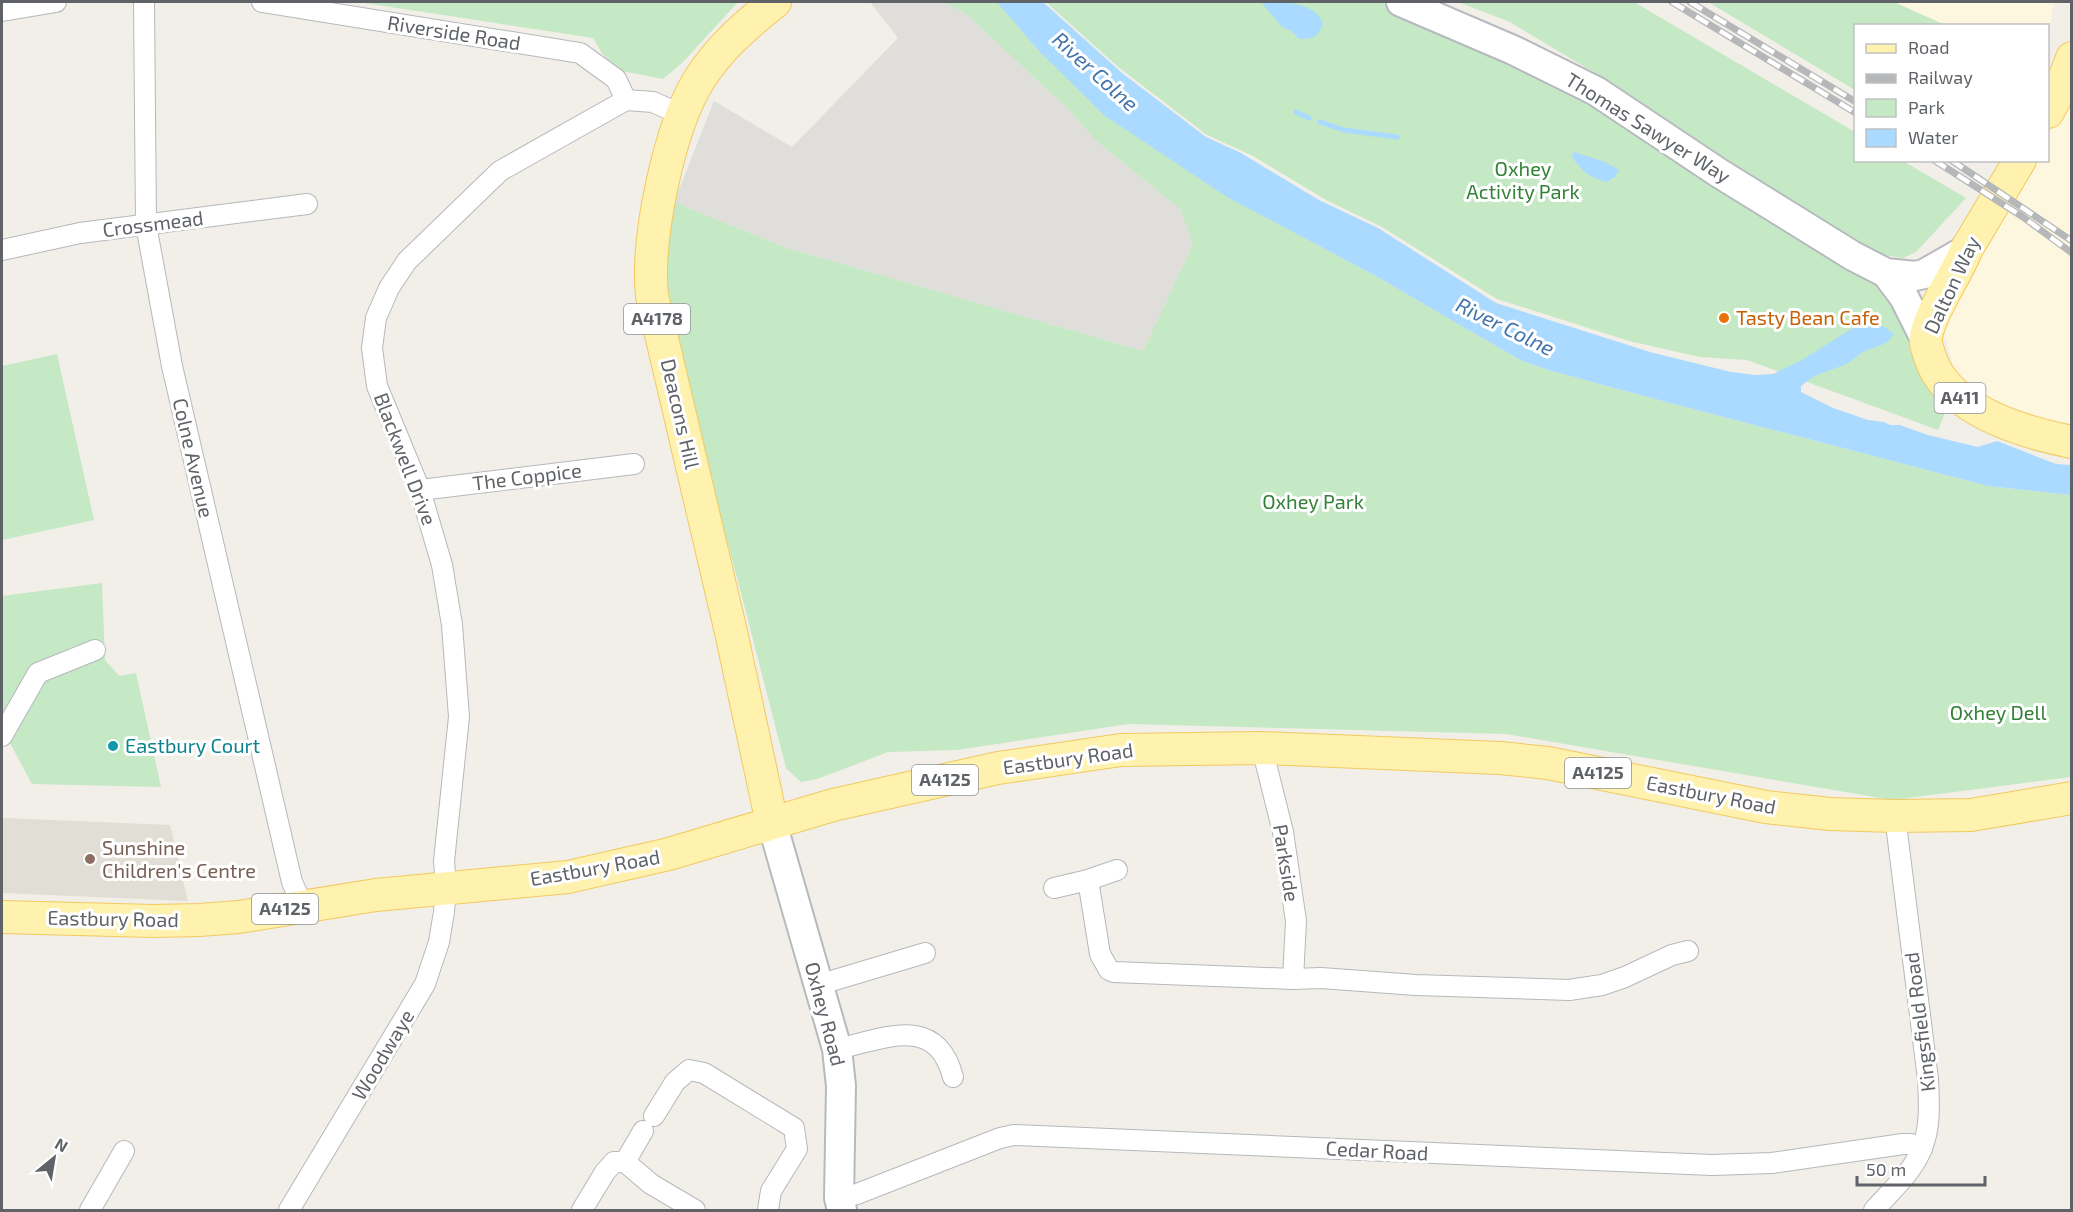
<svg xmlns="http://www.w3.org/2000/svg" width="2073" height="1212" viewBox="0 0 2073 1212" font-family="'Exo 2',sans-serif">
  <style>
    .commercial { fill: #fef7e0 }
    .industrial { fill: #e0deda }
    .education { fill: #e1ded6 }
    .green { fill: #c5e8c5 }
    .water { fill: #aadaff }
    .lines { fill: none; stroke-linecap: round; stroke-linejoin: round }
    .stream { stroke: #aadaff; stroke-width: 5 }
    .street-casing { stroke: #b5b8bc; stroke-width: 22 }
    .secondary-casing { stroke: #b6babf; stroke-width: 32 }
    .primary-casing { stroke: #f2c960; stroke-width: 34 }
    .street { stroke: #fff; stroke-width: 20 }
    .secondary { stroke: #fff; stroke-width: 28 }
    .primary { stroke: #fff2af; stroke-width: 32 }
    .rail-casing { stroke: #b6b7b8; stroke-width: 7 }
    .rail { stroke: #fff; stroke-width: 4.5; stroke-dasharray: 14; stroke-linecap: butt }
    .food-dot { fill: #e8710a; stroke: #fff; stroke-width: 2 }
    .culture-dot { fill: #0f9aa8; stroke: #fff; stroke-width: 2 }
    .education-dot { fill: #8d6e63; stroke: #fff; stroke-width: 2 }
    .labels { text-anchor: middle; stroke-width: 6; stroke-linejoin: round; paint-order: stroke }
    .shield { fill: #fff; stroke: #8f9295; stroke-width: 1.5 }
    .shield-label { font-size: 18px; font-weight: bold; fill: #5f6368 }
    .street-label { font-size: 20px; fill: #5f6368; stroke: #fff }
    .park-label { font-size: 20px; fill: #348238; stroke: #fff }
    .food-label { font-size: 20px; fill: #c56008; stroke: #fff; text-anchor: start }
    .culture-label { font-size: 20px; fill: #0d838f; stroke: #fff; text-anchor: start }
    .education-label { font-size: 20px; fill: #785e54; stroke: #fff; text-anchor: start }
    .water-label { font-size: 21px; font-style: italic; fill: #4174aa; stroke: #fff }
  </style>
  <rect width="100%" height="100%" fill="#f1efe8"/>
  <g class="commercial">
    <path d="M1894,2H2054L2048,36V26L1945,25Z"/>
    <path d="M2071,85V428L1992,406L1956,377L1942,325L2031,161L2048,160V129Z"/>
  </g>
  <path class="industrial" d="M870,2H944L967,15L1069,110L1095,140L1180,209L1193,244L1143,351L787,248L674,202L714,101L792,147L898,38Z"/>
  <path class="education" d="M2,818L170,825L188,901L2,893Z"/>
  <g class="green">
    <path d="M358,2H738L683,62L663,79L622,71L603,55L593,38Z"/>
    <path d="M944,2L999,3L1038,50L1297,234L1374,275L1520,360L1548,370L1636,394L1988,486L2071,495V777L1892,800L1506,734L1128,724L957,750L888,752L817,779L801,782L786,768L739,585L677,356L656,267L674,202L787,248L1143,351L1193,244L1180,209L1095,140L1069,110L967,15Z"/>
    <path d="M1046,2H1383L1532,65L1868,275L1908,313L1910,352L1951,399L1938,430L1747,360L1700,357L1629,341L1497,299L1382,227L1326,200L1253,156L1207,135L1117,66Z"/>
    <path d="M1458,2H1634L1855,132L1856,160L1903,161L1966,198L1916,252L1903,258L1877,254L1714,154L1603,78L1510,22Z"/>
    <path d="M1708,2H1894L1945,25L1856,26L1855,90Z"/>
    <path d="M57,354L94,520L2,540V366Z"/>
    <path d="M102,583L105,660L119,676L136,673L161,787L32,784L2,728V596Z"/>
  </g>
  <g class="water">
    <path d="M997,2H1043L1122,73L1206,137L1241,153L1319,200L1378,228L1496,303L1650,352L1731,372L1755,375L1773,374L1802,360L1870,317L1894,334L1886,343L1863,352L1847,364L1814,376L1801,386V392L1833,408L1868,420L1884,422L1890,425H1900L1928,435L1978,447L1997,441L2056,464L2071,465V495L1988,486L1636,394L1548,370L1520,360L1374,275L1227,197L1105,116L1038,50Z"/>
    <path d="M1261,2C1280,1 1317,2 1323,24C1318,38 1312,39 1299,39L1291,31L1282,27Z"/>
    <path d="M1574,152L1605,162L1619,170L1615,177L1606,182C1587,176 1583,172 1572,157Z"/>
  </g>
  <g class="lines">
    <g class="stream">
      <path d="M1296,112L1309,118"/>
      <path d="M1320,122L1344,130L1397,137"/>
    </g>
    <g class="street-casing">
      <g id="street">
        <path d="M144,2L146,225L172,366L292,882L303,906"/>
        <path d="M262,2L580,53L616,79L626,100"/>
        <path d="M2,11L56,2"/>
        <path d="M2,250L80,233L307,204"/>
        <path d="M420,490L634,464"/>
        <path d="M2,736L38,673L95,650"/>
        <path d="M1088,880L1100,954L1109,970L1114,972L1293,979L1296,921L1283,832L1262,748"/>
        <path d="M1054,888L1088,880L1117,870"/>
        <path d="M1293,979L1321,978L1416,985L1569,990L1602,985L1625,977L1672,955L1688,951"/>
        <path d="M818,985L925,953"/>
        <path d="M837,1049C884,1039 936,1013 953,1077"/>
        <path d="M654,1116L675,1082L689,1070L704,1073L794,1128L797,1149L771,1191L768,1210"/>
        <path d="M625,1162L651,1184L695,1210"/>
        <path d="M839,1198L857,1194L1000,1138L1014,1135L1712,1165L1772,1163L1903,1144H1911L1922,1149"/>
        <path d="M90,1210L124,1151"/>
        <path d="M289,1210L425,984L439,942L444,912L446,887L444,861L459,717L452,625L442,565L420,490L377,386L372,348L376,318L389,288L407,261L500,171L626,100L653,102L682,115"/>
        <path d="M582,1210L605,1172L614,1162H625L643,1131"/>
        <path d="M1874,1210C1890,1192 1913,1172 1922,1148C1931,1126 1929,1102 1928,1079L1895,816"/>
      </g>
    </g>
    <g class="secondary-casing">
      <g id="secondary">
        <path d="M1401,2L1513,50L1596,91L1719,173L1853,256L1886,273L1915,276L1924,274L1966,250"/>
        <path d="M1886,273L1904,297L1925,339"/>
        <path d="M772,823L837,1049L841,1086L839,1198L842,1210"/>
      </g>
    </g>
    <g class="primary-casing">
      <g id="primary">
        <path d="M2048,112L2061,87L2072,58"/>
        <path d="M2020,160L1966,250C1958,274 1923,321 1926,344C1929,354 1932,365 1938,374C1964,415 2027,433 2072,442"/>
        <path d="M772,823L731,632L652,296C646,239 669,128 699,80C718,49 747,24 775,2"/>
        <path d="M2,917L153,921L199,920L239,917L376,895L568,877L669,854L833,805L998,768L1121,750L1262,748L1500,758L1548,763L1766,807L1830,814L1895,816L1971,815L2072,798"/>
      </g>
    </g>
    <use href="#street" class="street"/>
    <use href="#secondary" class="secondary"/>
    <use href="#primary" class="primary"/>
    <g class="rail-casing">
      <g id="rail">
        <path d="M1672,2L1856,113"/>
        <path d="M1690,2L1856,102"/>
        <path d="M1934,160L2023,217L2072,253"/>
        <path d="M1951,160L2072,241"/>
      </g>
    </g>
    <use href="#rail" class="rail"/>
  </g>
  <circle class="food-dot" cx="1724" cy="318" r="6"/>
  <circle class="culture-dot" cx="113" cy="746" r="6"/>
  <circle class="education-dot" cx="90" cy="859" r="6"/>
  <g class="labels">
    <g class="shield">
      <rect x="624" y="304" width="66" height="30" rx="4.5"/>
      <rect x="1934.5" y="383" width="51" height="30" rx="4.5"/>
      <rect x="1565" y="758" width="66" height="30" rx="4.5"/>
      <rect x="912" y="765" width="66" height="30" rx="4.5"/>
      <rect x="252" y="894" width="66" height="30" rx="4.5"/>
    </g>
    <g class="shield-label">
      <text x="657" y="325">A4178</text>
      <text x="1960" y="404">A411</text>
      <text x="1598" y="779">A4125</text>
      <text x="945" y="786">A4125</text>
      <text x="285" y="915">A4125</text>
    </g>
    <g class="street-label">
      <text transform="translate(454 33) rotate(9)" y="7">Riverside Road</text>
      <text transform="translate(1648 128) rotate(32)" y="7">Thomas Sawyer Way</text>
      <text transform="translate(153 224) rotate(-7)" y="7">Crossmead</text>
      <text transform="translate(1952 285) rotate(-65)" y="7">Dalton Way</text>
      <text transform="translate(680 414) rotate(77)" y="7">Deacons Hill</text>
      <text transform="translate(193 458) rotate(77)" y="7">Colne Avenue</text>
      <text transform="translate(405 459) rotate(69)" y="7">Blackwell Drive</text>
      <text transform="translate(527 477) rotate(-7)" y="7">The Coppice</text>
      <text transform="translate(1068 759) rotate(-8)" y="7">Eastbury Road</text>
      <text transform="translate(1711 795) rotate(11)" y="7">Eastbury Road</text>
      <text transform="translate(1286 863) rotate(81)" y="7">Parkside</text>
      <text transform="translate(595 868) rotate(-10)" y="7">Eastbury Road</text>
      <text transform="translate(113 919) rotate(1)" y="7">Eastbury Road</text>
      <text transform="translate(825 1014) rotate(75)" y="7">Oxhey Road</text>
      <text transform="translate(1920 1022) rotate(-97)" y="7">Kingsfield Road</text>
      <text transform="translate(383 1055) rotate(-59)" y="7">Woodwaye</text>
      <text transform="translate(1377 1151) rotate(3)" y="7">Cedar Road</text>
    </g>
    <g class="park-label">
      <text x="1523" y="176">Oxhey<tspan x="1523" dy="23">Activity Park</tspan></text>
      <text x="1313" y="509">Oxhey Park</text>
      <text x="1998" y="720">Oxhey Dell</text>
    </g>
    <g class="food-label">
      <text x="1736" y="325">Tasty Bean Cafe</text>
    </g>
    <g class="culture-label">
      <text x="125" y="753">Eastbury Court</text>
    </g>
    <g class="education-label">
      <text x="102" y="855">Sunshine<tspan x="102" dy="23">Children's Centre</tspan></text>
    </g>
    <g class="water-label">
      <text transform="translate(1095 72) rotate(42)" y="7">River Colne</text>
      <text transform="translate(1505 327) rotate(26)" y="7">River Colne</text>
    </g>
  </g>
  <rect width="2073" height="1212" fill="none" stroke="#5f6368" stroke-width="6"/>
  <rect x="1854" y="24" width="195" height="138" fill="#ffffff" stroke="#bfc1c3" stroke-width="1.5"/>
  <rect x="1866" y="44" width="30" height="9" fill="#fff2af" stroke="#bfc1c3" stroke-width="1.5"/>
  <text x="1908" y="54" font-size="18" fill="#5f6368">Road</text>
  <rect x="1866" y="74" width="30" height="9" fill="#b6b7b8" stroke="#bfc1c3" stroke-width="1.5"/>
  <text x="1908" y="84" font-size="18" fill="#5f6368">Railway</text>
  <rect x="1866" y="99" width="30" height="18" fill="#c5e8c5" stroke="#bfc1c3" stroke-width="1.5"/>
  <text x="1908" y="114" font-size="18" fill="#5f6368">Park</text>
  <rect x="1866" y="129" width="30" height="18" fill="#aadaff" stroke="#bfc1c3" stroke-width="1.5"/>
  <text x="1908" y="144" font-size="18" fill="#5f6368">Water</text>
  <g transform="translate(54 1158) rotate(30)" stroke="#ffffff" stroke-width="4.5" paint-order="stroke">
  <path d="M0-4.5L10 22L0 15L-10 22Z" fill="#5f6368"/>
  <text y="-9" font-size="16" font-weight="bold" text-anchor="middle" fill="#5f6368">N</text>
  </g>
  <path d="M1857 1176v9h128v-9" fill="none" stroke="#5f6368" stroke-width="3"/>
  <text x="1866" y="1176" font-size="18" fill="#5f6368" stroke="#ffffff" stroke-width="4.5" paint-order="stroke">50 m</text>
</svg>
